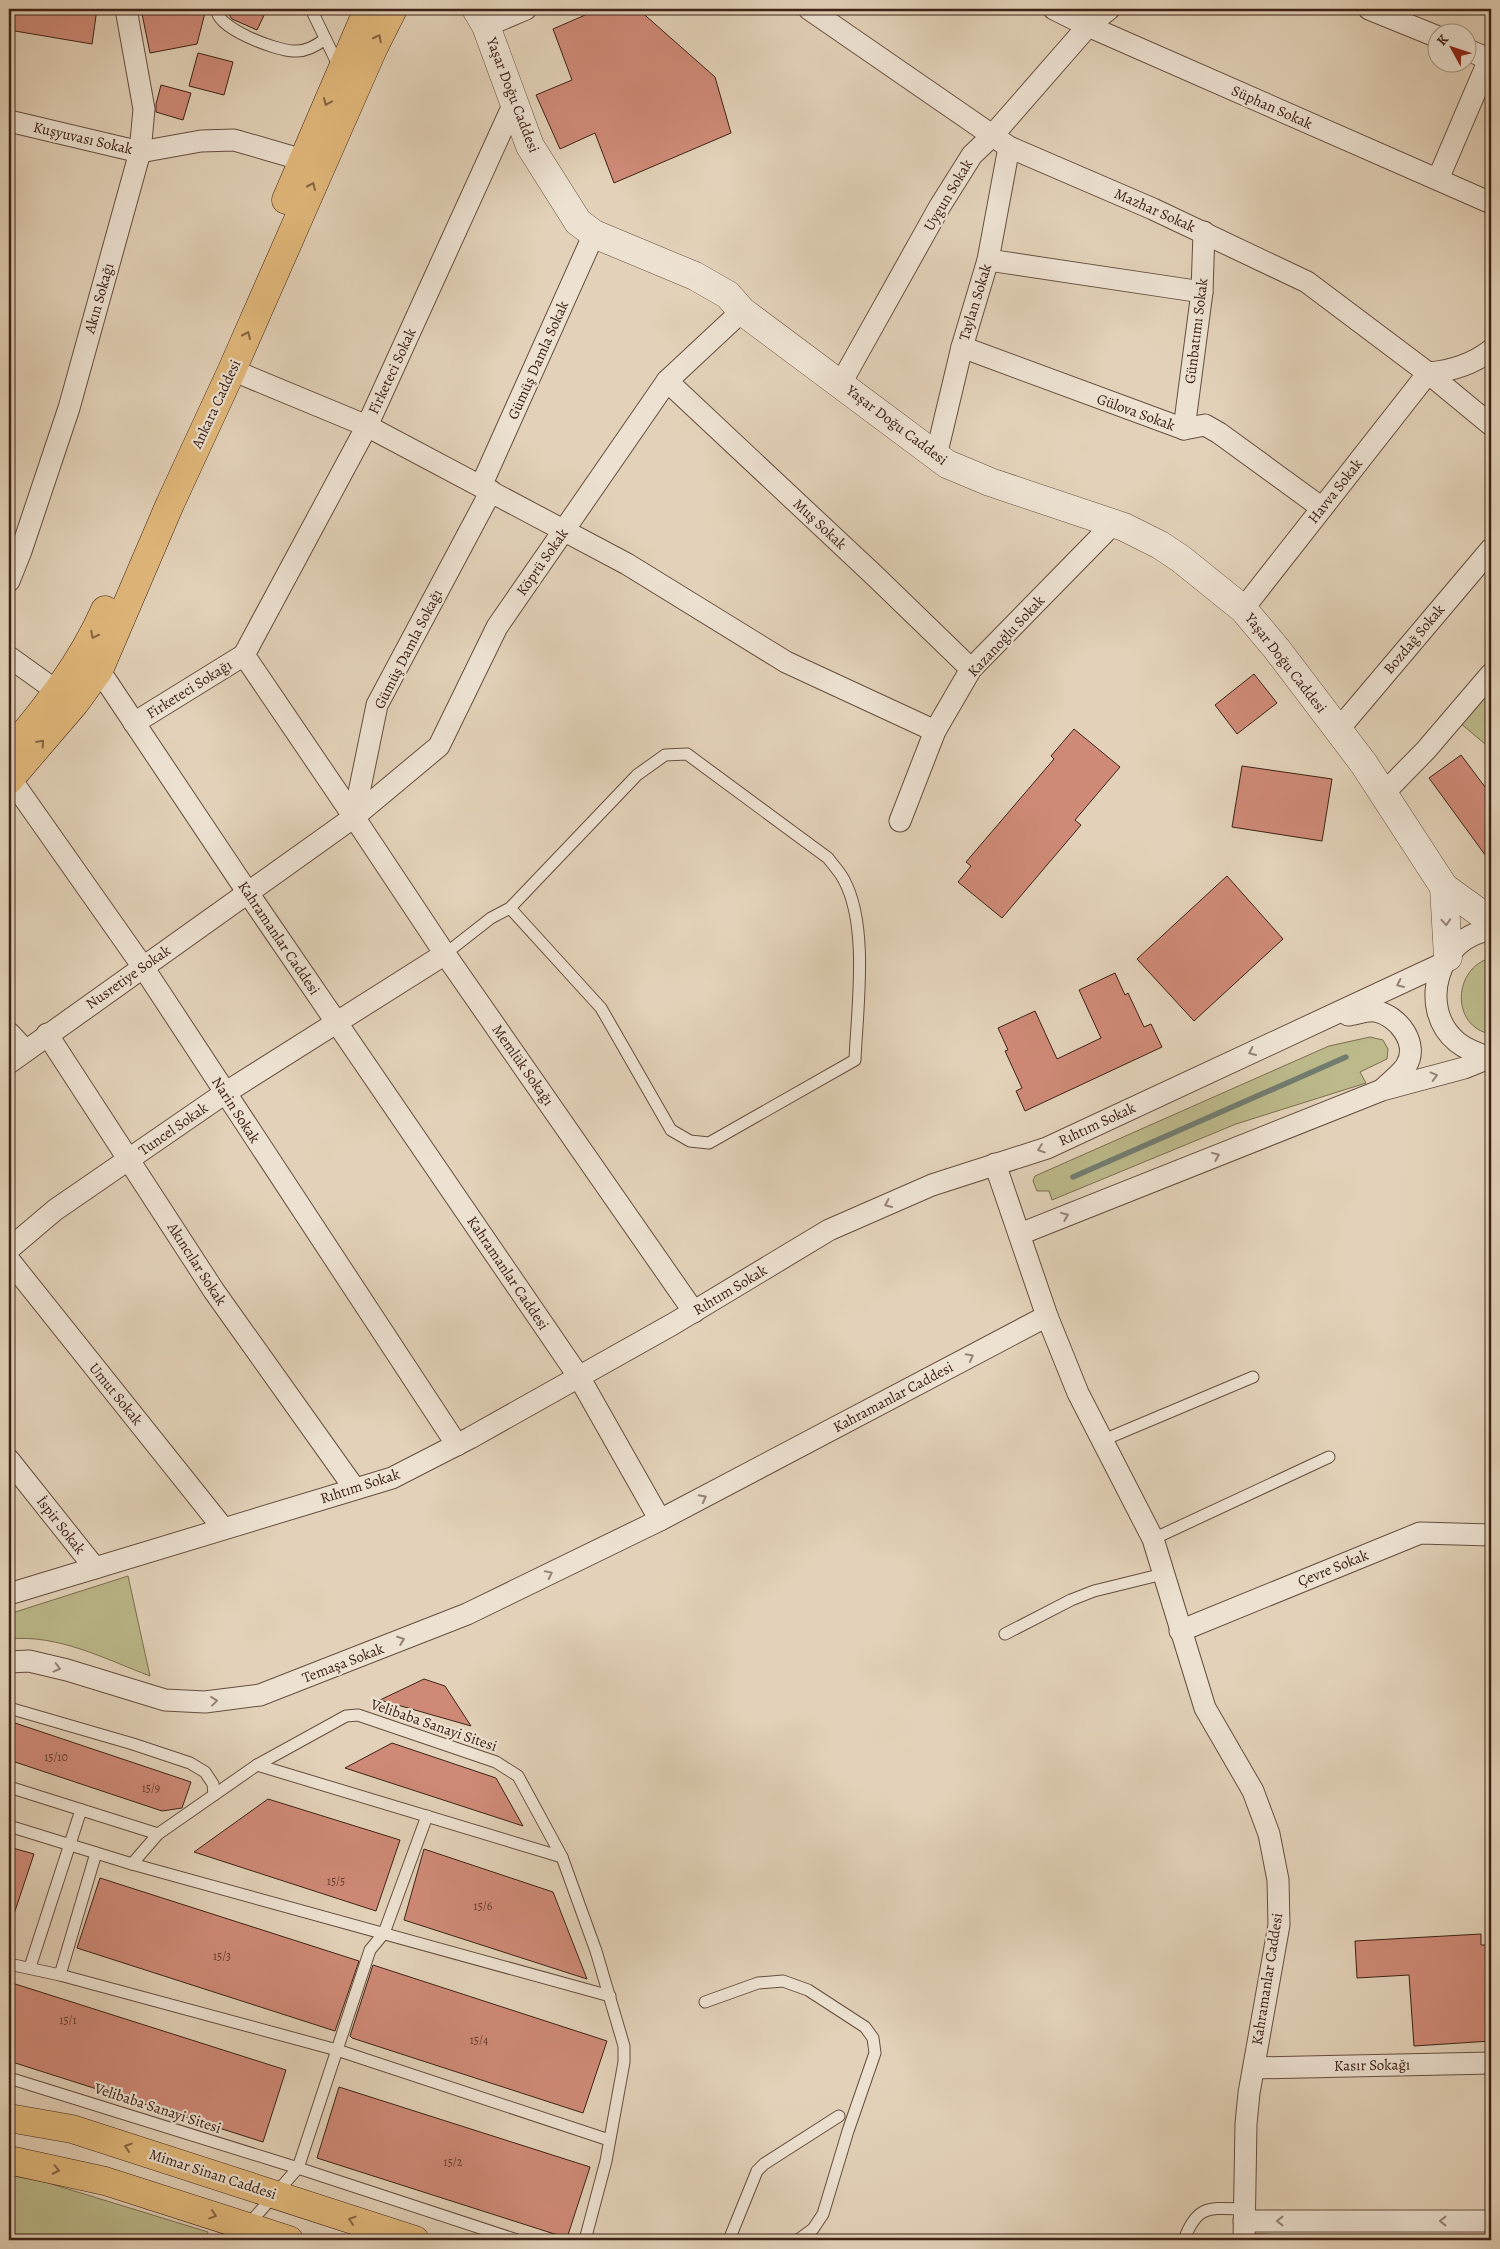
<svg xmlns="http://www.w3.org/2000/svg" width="1500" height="2249" viewBox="0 0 1500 2249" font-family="Alegreya,serif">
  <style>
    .green { fill: #bcb98a; stroke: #7c6e50 }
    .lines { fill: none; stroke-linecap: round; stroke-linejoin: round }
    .stream { stroke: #727c70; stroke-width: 5.5 }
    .building { fill: #cf8a77; stroke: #3d2216 }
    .service-casing { stroke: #664e3f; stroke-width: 13 }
    .minor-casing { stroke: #664e3f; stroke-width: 23 }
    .tertiary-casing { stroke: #664e3f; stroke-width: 29 }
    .primary-casing { stroke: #3d2216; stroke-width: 29 }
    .service { stroke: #ede2d2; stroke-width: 11 }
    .minor { stroke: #ede2d2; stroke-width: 21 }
    .tertiary { stroke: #ede2d2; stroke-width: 28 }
    .primary { stroke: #e2b97c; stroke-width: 28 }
    .oneway { stroke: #876644 }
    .oneway2 { stroke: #958274 }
    .labels { text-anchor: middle; stroke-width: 4.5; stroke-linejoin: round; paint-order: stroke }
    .number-label { font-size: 12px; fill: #623c2e }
    .street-label { font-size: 15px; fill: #3d2216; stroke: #ede2d2 }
  </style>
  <rect width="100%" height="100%" fill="#e3d2b9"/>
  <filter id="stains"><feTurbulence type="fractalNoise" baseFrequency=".004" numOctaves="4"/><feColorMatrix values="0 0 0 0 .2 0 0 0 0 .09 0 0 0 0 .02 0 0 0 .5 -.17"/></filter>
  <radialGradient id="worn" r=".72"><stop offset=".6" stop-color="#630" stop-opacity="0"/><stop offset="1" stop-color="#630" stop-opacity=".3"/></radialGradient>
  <g class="green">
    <path d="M1487,689L1491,693V749L1459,722Z"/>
    <path d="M1491,958V1034C1450,1027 1453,967 1491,958Z"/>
    <path d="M1370,1037L1383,1040L1388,1049L1387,1059L1360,1072L1366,1083L1236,1124L1052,1200L1049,1191H1037L1033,1181L1035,1176L1329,1046Z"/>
    <path d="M128,1576L150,1676C105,1659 58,1634 9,1639V1614Z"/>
    <path d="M9,2175L45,2182L208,2232L206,2240H9Z"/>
    <path d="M1244,2233L1304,2236H1467V2240H1244Z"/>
  </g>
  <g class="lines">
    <path class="stream" d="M1073,1177L1346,1057"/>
  </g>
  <g class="building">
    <path d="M9,9H97L92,44L9,30Z"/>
    <path d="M141,9H206L197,44L150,53Z"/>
    <path d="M225,9H267L257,30L232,19Z"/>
    <path d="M599,9H638L715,77L731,133L614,183L595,133L560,149L536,95L572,80L553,29Z"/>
    <path d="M198,53L233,62L224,95L189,86Z"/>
    <path d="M161,85L191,93L183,120L156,112V104Z"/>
    <path d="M1254,674L1277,703L1237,734L1215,705Z"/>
    <path d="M1074,729L1120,767L1075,820L1081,825L1002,918L958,882L971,866L966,862L1054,759L1051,756Z"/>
    <path d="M1461,755L1491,795V863L1429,778Z"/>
    <path d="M1242,766L1332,779L1322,841L1232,827Z"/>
    <path d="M1227,876L1283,939L1194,1021L1137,959Z"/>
    <path d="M1115,973L1125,995L1128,993L1144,1027L1151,1024L1162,1047L1025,1111L1016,1091L1022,1088L1005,1051L1008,1050L998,1028L1035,1011L1057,1059L1101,1038L1079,990Z"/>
    <path d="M424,1679L445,1686L471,1726L380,1700Z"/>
    <path d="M9,1721L191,1782L182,1808L162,1811L9,1760Z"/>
    <path d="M392,1743L496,1778L523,1826L345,1768Z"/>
    <path d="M268,1799L400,1840L376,1911L194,1852Z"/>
    <path d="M9,1847L34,1854L12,1920H9Z"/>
    <path d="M424,1849L553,1892L587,1979L404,1920Z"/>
    <path d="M100,1878L359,1961L335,2031L77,1948Z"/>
    <path d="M1481,1934V1945H1491V2041L1414,2046L1409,1975L1357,1978L1355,1941Z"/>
    <path d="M373,1965L607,2041L583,2113L352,2038L350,2036Z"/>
    <path d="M9,1982L286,2070L263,2142L9,2061Z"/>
    <path d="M339,2087L590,2167L567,2238L317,2158Z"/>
  </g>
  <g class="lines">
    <g class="service-casing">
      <g id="service">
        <path d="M217,9C215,28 277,51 294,51C306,52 316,46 325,39"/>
        <path d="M311,9L340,69"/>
        <path d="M445,954L491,918L510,908L637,775L665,755L687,754L828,858C833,865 840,872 844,880C869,926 857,1009 855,1060L709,1143L690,1141L671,1130L601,1008L510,908"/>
        <path d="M1101,1441L1253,1377"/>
        <path d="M1153,1539L1329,1457"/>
        <path d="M1005,1634L1071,1600L1094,1591L1163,1574"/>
        <path d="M9,1708L133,1744L190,1763L205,1772L213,1784L214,1795"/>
        <path d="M257,1765L562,1857"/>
        <path d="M9,1787L158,1834"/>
        <path d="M9,1826L132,1864L610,1996"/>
        <path d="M132,1864L158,1834L257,1765L346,1716L358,1715L496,1762L518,1776L562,1857L596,1951L624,2046V2062L606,2161L585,2240"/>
        <path d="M9,1964L60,1975L337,2050L609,2140"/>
        <path d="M30,1967L81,1810"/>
        <path d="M60,1975L96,1853"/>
        <path d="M705,2002L758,1983L783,1981L808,1990L865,2027L873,2038L875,2053L848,2131L823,2214L813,2229L798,2240"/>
        <path d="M9,2078L298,2168L517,2240"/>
        <path d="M247,2226L298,2168L370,1950L384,1933L427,1816"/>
        <path d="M729,2240L757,2171L764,2164L839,2116"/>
        <path d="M1184,2240C1197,2204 1210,2208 1244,2209"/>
      </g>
    </g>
    <g class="minor-casing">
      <g id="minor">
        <path d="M809,9L1009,147L1153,209L1307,282L1428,373L1491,425"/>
        <path d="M1054,9L1088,26L1491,203"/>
        <path d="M1369,9L1438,37"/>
        <path d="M486,26L526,9"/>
        <path d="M1468,50L1491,60"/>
        <path d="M514,103L367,426L627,564L786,662L935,731"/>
        <path d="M9,121L140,152L201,141L234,140L303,160"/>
        <path d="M1438,179L1491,55"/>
        <path d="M988,260L1202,292"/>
        <path d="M962,347L1184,429L1205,425L1219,433L1322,508"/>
        <path d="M667,381L875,576L971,669"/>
        <path d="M841,383L940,206L972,155L992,136L1088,26L1109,9"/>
        <path d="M1184,429L1202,292L1204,232"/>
        <path d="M936,456L962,347L988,260L1009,147"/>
        <path d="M481,486L594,234"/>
        <path d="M9,581L21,551L69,408L140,152L144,109L126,9"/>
        <path d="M1243,609L1428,373C1451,371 1473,364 1491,350"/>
        <path d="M9,657L58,692"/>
        <path d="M99,670L248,893L579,1377L660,1520"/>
        <path d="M134,723L244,655"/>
        <path d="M1338,730L1491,549"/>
        <path d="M10,778L143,967L457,1445"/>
        <path d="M1383,794L1426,750L1491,674"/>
        <path d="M354,817L439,746L497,627L667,381L742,311"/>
        <path d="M354,817L445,954L694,1312"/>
        <path d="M354,817L377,705L491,491"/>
        <path d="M900,821L935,731L971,669L1114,523"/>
        <path d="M1491,930C1439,935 1416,1008 1457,1042C1467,1050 1478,1054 1491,1058"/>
        <path d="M1348,1015C1356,1014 1367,1010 1375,1011C1398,1015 1420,1044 1406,1066C1401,1074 1391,1081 1384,1088"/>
        <path d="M9,1033L25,1050"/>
        <path d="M47,1034L214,1291L355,1489"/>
        <path d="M9,1063L354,817L244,655L367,426L232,370"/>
        <path d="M995,1164L1047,1316L1078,1393L1153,1539L1205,1708L1253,1791L1269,1834L1278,1880L1279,1925L1249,2093L1246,2124L1244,2240"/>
        <path d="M1020,1234L1382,1090L1464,1068L1491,1057"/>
        <path d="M9,1249L55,1210L225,1093L445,954"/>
        <path d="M9,1260L223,1528"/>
        <path d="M9,1460L95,1568"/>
        <path d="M9,1594L392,1478L470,1438L673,1324L829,1230L932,1185L1047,1148L1444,963"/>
        <path d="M1180,1631L1420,1533L1491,1535"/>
        <path d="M9,1662L29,1661L67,1670L165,1700L205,1702L260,1695L467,1614L660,1520L1047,1316"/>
        <path d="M1254,2068L1491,2063"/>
        <path d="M1244,2221H1491"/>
      </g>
    </g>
    <g class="tertiary-casing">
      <g id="tertiary">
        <path d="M476,9L486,26L530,146L578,222L594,234L695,276L728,295L742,311L947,464L990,482L1124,527L1160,545L1181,559L1243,609L1276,648L1364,764L1444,887L1491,921"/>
        <path d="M1444,887L1448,957"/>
      </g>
    </g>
    <g class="primary-casing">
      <g id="primary">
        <path d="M286,200L368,9"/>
        <path d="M9,752C47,707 81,664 105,610"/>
        <path d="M9,780L75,703L99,670L170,504L232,370L373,49L393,9"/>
        <path d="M9,2118L72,2129L415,2240"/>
        <path d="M9,2160L105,2181L289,2240"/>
      </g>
    </g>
    <use href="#service" class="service"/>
    <use href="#minor" class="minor"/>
    <use href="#tertiary" class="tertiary"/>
    <use href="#primary" class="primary"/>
  </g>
  <defs><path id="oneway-chevron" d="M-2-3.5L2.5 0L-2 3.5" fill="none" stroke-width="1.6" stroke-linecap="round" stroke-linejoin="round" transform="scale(1.25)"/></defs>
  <g class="oneway">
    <use href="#oneway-chevron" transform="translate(378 38) rotate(-63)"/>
    <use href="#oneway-chevron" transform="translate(327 102) rotate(113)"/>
    <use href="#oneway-chevron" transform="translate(312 186) rotate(-66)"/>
    <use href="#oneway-chevron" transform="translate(247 335) rotate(-66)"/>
    <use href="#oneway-chevron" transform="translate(94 635) rotate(117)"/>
    <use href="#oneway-chevron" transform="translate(41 743) rotate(-49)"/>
    <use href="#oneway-chevron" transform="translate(128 2147) rotate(-162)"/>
    <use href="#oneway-chevron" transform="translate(56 2170) rotate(12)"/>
    <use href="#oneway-chevron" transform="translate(213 2215) rotate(18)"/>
    <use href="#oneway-chevron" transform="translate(352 2220) rotate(-162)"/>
  </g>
  <g class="oneway2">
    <use href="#oneway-chevron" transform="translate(1446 922) rotate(86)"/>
    <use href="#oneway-chevron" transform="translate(1400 984) rotate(155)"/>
    <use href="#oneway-chevron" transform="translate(1252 1052) rotate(155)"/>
    <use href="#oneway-chevron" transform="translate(1434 1076) rotate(-15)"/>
    <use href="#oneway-chevron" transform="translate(1041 1149) rotate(161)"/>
    <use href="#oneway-chevron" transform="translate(1216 1156) rotate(-22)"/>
    <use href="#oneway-chevron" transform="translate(888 1204) rotate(156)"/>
    <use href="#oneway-chevron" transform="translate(1065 1216) rotate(-22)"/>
    <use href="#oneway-chevron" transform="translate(970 1357) rotate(-28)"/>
    <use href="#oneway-chevron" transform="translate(703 1498) rotate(-28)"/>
    <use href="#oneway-chevron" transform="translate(549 1574) rotate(-26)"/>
    <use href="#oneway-chevron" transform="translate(401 1640) rotate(-21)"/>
    <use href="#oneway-chevron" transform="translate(57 1668) rotate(14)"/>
    <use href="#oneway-chevron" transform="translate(214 1701) rotate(-7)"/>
    <use href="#oneway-chevron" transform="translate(1280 2221) rotate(180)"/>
    <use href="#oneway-chevron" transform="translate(1443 2221) rotate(180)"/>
  </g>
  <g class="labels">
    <g class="number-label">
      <text x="56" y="1761">15/10</text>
      <text x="151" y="1792">15/9</text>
      <text x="336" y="1885">15/5</text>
      <text x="483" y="1910">15/6</text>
      <text x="222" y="1960">15/3</text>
      <text x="68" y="2024">15/1</text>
      <text x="479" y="2044">15/4</text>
      <text x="453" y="2166">15/2</text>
    </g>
    <g class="street-label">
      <text transform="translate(513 95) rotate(69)" y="5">Yaşar Doğu Caddesi</text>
      <text transform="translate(1272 107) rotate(24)" y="5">Süphan Sokak</text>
      <text transform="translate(83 138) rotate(13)" y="5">Kuşyuvası Sokak</text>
      <text transform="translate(948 195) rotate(-59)" y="5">Uygun Sokak</text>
      <text transform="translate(1155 210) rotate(24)" y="5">Mazhar Sokak</text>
      <text transform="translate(99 298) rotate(-74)" y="5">Akın Sokağı</text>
      <text transform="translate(975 302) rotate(-73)" y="5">Taylan Sokak</text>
      <text transform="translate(1196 331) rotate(-83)" y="5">Günbatımı Sokak</text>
      <text transform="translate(538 360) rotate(-66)" y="5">Gümüş Damla Sokak</text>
      <text transform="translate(392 371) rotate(-65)" y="5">Firketeci Sokak</text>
      <text transform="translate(216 404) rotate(-65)" y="5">Ankara Caddesi</text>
      <text transform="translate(1136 412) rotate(20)" y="5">Gülova Sokak</text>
      <text transform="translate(897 425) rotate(37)" y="5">Yaşar Doğu Caddesi</text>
      <text transform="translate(1335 491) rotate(-52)" y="5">Havva Sokak</text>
      <text transform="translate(820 524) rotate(43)" y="5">Muş Sokak</text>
      <text transform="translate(542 562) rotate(-55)" y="5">Köprü Sokak</text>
      <text transform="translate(1006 636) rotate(-47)" y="5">Kazanoğlu Sokak</text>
      <text transform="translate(1414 639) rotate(-50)" y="5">Bozdağ Sokak</text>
      <text transform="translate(408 649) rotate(-63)" y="5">Gümüş Damla Sokağı</text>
      <text transform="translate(1286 663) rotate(52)" y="5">Yaşar Doğu Caddesi</text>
      <text transform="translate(189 689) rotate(-32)" y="5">Firketeci Sokağı</text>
      <text transform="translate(279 938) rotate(56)" y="5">Kahramanlar Caddesi</text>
      <text transform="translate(128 977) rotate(-35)" y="5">Nusretiye Sokak</text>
      <text transform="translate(523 1065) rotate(55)" y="5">Memlük Sokağı</text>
      <text transform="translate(236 1110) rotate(57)" y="5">Narin Sokak</text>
      <text transform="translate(1097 1124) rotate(-25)" y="5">Rıhtım Sokak</text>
      <text transform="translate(173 1129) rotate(-35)" y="5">Tuncel Sokak</text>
      <text transform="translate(197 1264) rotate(57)" y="5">Akıncılar Sokak</text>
      <text transform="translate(508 1273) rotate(56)" y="5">Kahramanlar Caddesi</text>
      <text transform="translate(730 1290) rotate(-31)" y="5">Rıhtım Sokak</text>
      <text transform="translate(116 1394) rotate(51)" y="5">Umut Sokak</text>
      <text transform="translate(893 1397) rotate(-28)" y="5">Kahramanlar Caddesi</text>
      <text transform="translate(360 1486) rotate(-18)" y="5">Rıhtım Sokak</text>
      <text transform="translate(61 1525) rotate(52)" y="5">İspir Sokak</text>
      <text transform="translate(1333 1568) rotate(-22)" y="5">Çevre Sokak</text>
      <text transform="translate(343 1663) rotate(-21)" y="5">Temaşa Sokak</text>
      <text transform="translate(434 1725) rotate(19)" y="5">Velibaba Sanayi Sitesi</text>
      <text transform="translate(1267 1979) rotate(-81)" y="5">Kahramanlar Caddesi</text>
      <text transform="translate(1372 2065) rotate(-1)" y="5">Kasır Sokağı</text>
      <text transform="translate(158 2108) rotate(18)" y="5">Velibaba Sanayi Sitesi</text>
      <text transform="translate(213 2174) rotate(18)" y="5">Mimar Sinan Caddesi</text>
    </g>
  </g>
  <rect width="1500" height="2249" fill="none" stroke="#e3d2b9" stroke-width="30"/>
  <rect x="10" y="10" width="1480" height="2229" fill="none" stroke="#3d2216" stroke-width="2.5"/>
  <rect x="15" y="15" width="1470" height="2219" fill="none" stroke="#3d2216"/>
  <g transform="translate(1452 48) rotate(310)"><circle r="24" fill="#ede2d2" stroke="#a79587"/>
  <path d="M0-4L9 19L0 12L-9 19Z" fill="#8f2418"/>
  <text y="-8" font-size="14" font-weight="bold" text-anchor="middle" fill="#3d2216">K</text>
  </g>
  <rect width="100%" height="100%" filter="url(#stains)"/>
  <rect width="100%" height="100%" fill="url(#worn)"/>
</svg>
